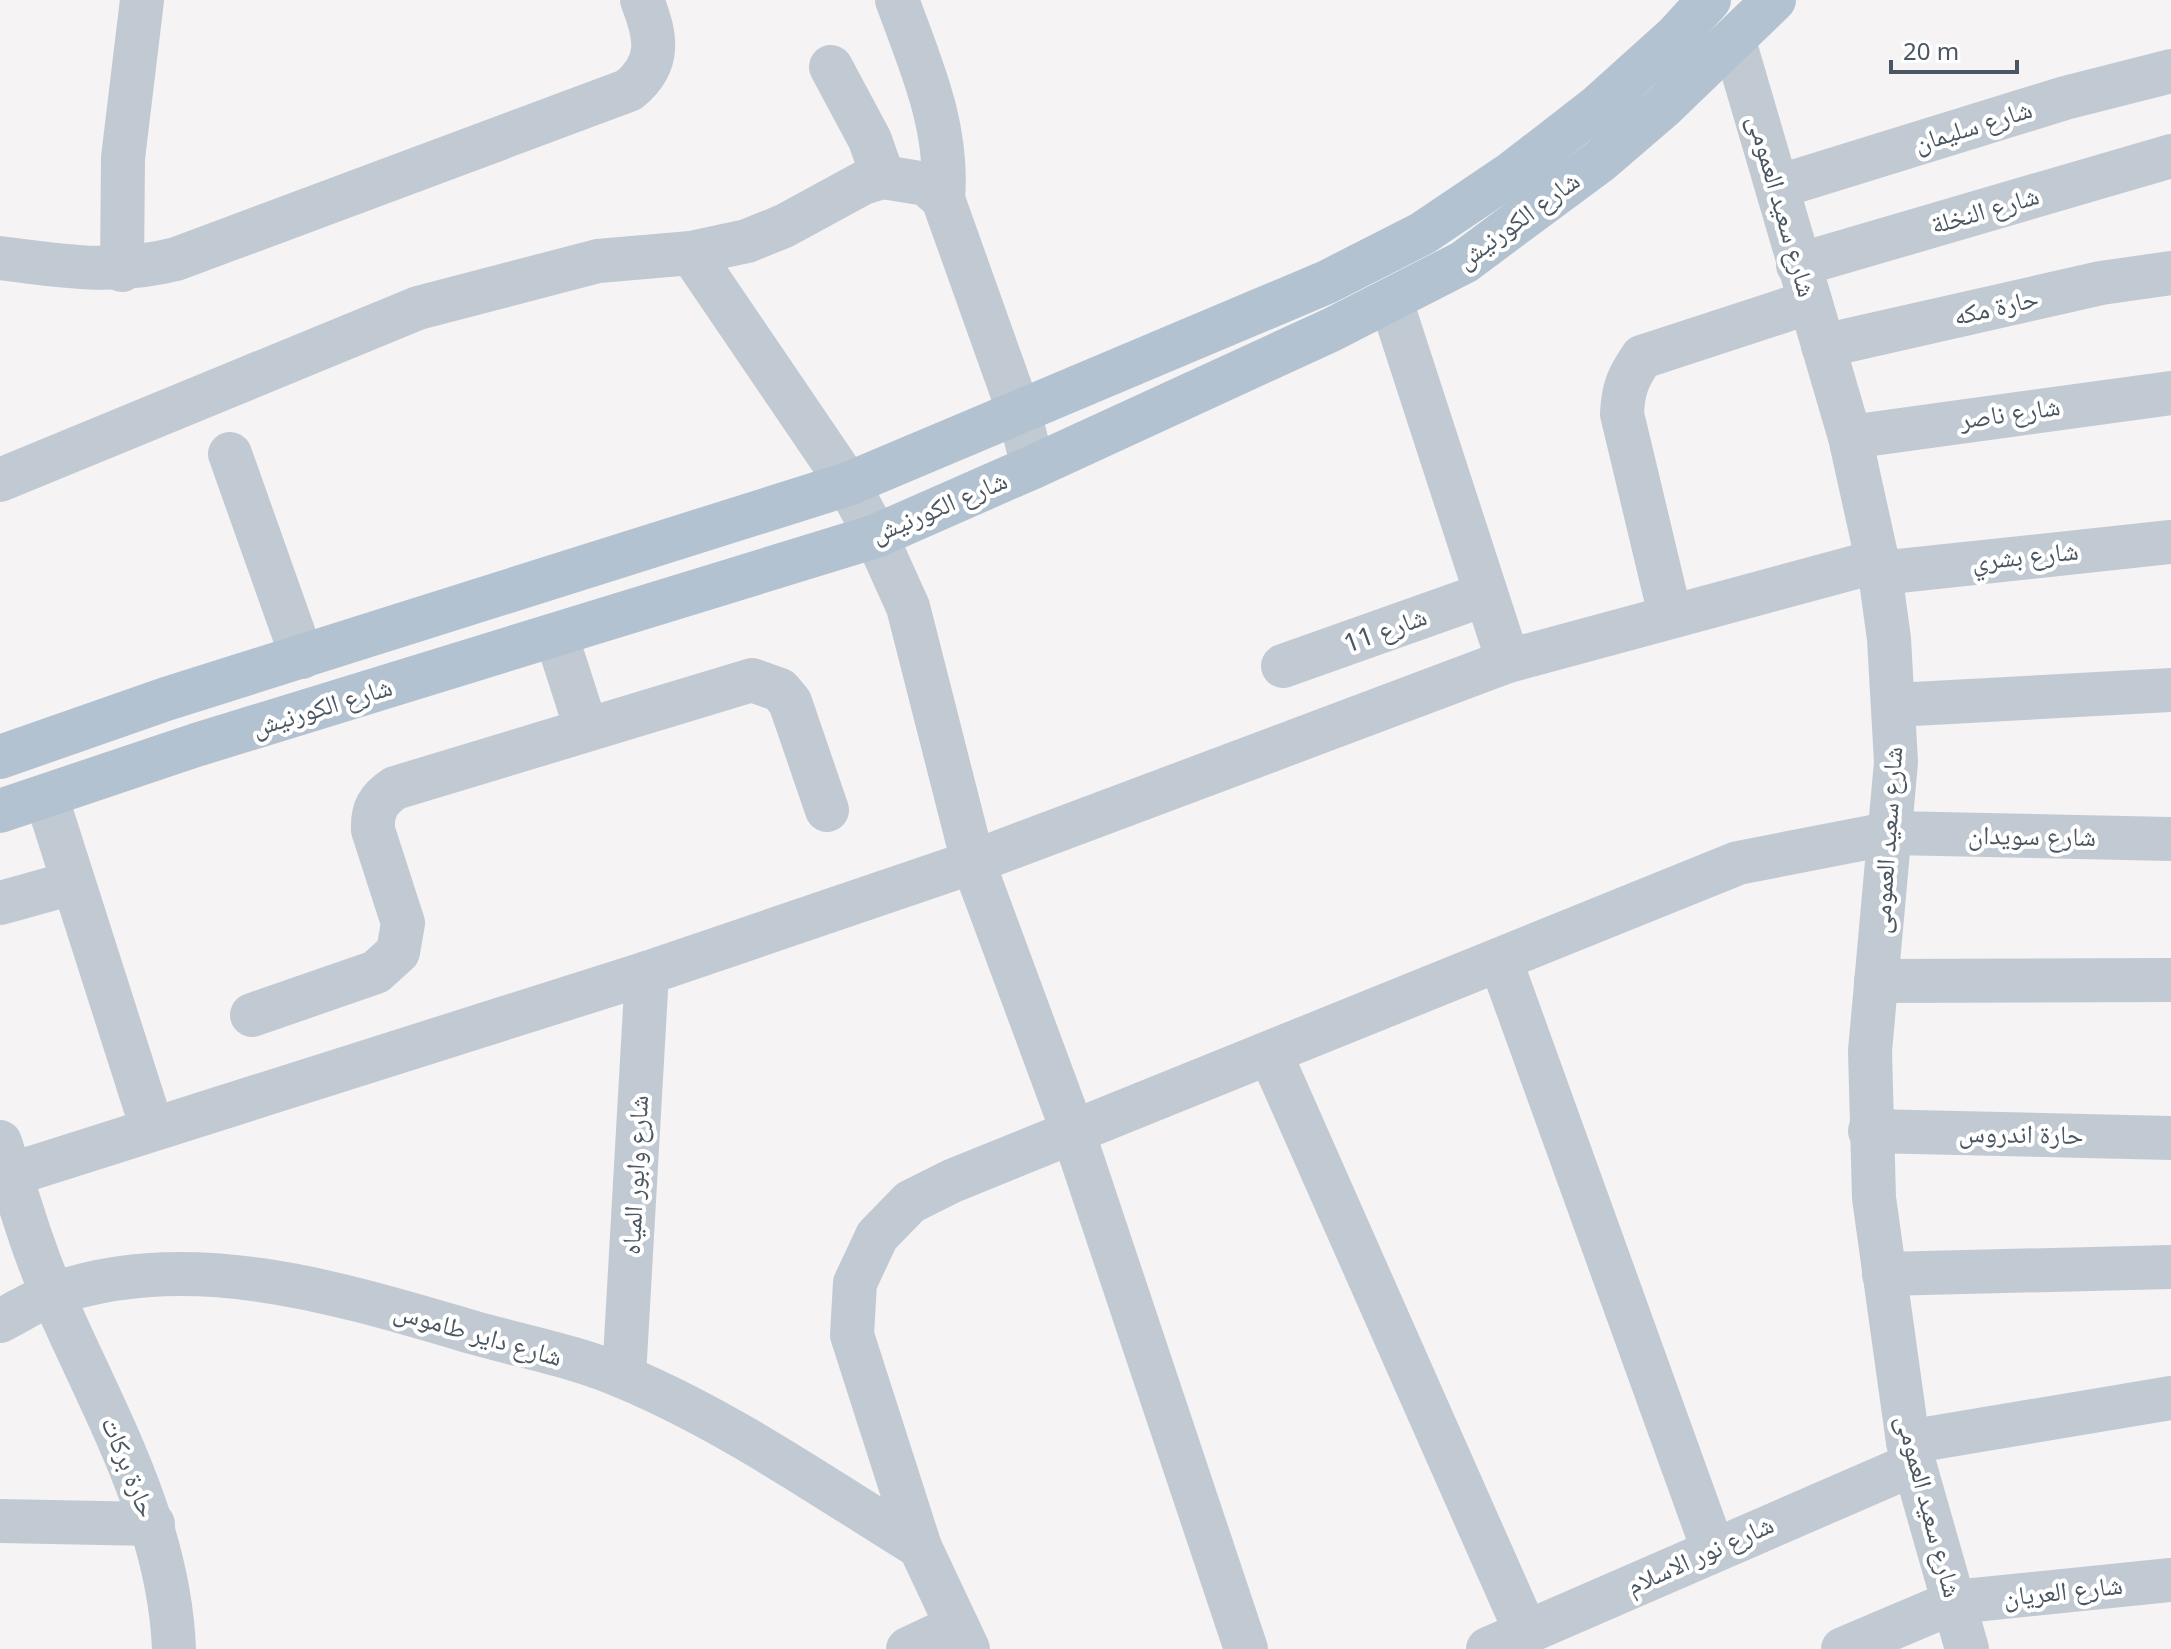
<svg xmlns="http://www.w3.org/2000/svg" width="2171" height="1649" viewBox="0 0 2171 1649" font-family="'Noto Sans','Noto Naskh Arabic',sans-serif">
  <style>
    .lines { fill: none; stroke-linecap: round; stroke-linejoin: round }
    .minor { stroke: #c1cad2; stroke-width: 44 }
    .major { stroke: #b3c2d1; stroke-width: 44 }
    .labels { text-anchor: middle; stroke-width: 8; stroke-linejoin: round; paint-order: stroke }
    .street-label { font-size: 26px; fill: #4a5661; stroke: #fff }
  </style>
  <rect width="100%" height="100%" fill="#f5f3f3"/>
  <g class="lines">
    <g class="minor">
      <path d="M897,0C921,66 949,127 943,199"/>
      <path d="M1734,41L1850,437L1880,573L1889,639L1896,762L1870,1051L1874,1198L1908,1442L1967,1649"/>
      <path d="M831,67L870,140L883,177"/>
      <path d="M1777,187L2065,98L2171,71"/>
      <path d="M691,253L848,484L876,536L908,607L973,862L1073,1132L1246,1649"/>
      <path d="M0,258C63,266 113,275 176,259L629,90C662,63 656,36 642,0"/>
      <path d="M1798,265L2171,156"/>
      <path d="M122,270L123,158L142,0"/>
      <path d="M1391,301L1508,661"/>
      <path d="M1823,346L2101,283L2171,273"/>
      <path d="M1850,437L2171,393"/>
      <path d="M230,454L302,657"/>
      <path d="M0,480L418,308L598,261L691,253L747,241L784,226L863,183L883,177L926,184L943,199L1019,412L1033,467"/>
      <path d="M1880,573L2171,542"/>
      <path d="M1670,615L1622,414C1623,389 1628,377 1642,357L1810,302"/>
      <path d="M556,635L586,728"/>
      <path d="M1283,666L1486,594"/>
      <path d="M1895,705L2171,690"/>
      <path d="M46,796L152,1128"/>
      <path d="M0,903L72,883"/>
      <path d="M1501,962L1713,1549"/>
      <path d="M1876,981L2171,980"/>
      <path d="M252,1015L376,972L398,952L403,923L373,830C372,810 378,799 395,788L752,680L780,690L790,702L827,810"/>
      <path d="M1270,1053L1526,1632"/>
      <path d="M1870,1131L2171,1138"/>
      <path d="M0,1142C17,1194 32,1248 54,1298C104,1412 169,1522 174,1649"/>
      <path d="M0,1178L647,973L973,862L1508,661L1878,561"/>
      <path d="M1884,1274L2171,1267"/>
      <path d="M0,1321C18,1312 36,1300 54,1294C191,1246 342,1294 475,1333C525,1347 579,1357 626,1378C730,1422 824,1488 920,1547"/>
      <path d="M624,1376L647,973"/>
      <path d="M1908,1442L2171,1398"/>
      <path d="M0,1521L153,1524"/>
      <path d="M908,1649L957,1626"/>
      <path d="M968,1649L920,1547L852,1335L855,1283L877,1236L910,1202L952,1181L1738,863L1892,833L2171,839"/>
      <path d="M1488,1649L1914,1464"/>
      <path d="M1843,1649L1954,1602L2171,1580"/>
    </g>
    <g class="major">
      <path d="M0,757L166,699L848,484L1327,282L1423,233L1512,173L1596,108L1676,36L1709,0"/>
      <path d="M0,811L196,745L876,536L1033,467L1331,330L1464,262L1600,161L1664,106L1774,0"/>
    </g>
  </g>
  <g class="labels">
    <g class="street-label">
      <text transform="translate(1973 126) rotate(-17)" y="9">شارع سليمان</text>
      <text transform="translate(1782 206) rotate(74)" y="9">شارع سعيد العمومى</text>
      <text transform="translate(1985 210) rotate(-16)" y="9">شارع النخلة</text>
      <text transform="translate(1518 220) rotate(-36)" y="9">شارع الكورنيش</text>
      <text transform="translate(1996 307) rotate(-13)" y="9">حارة مكه</text>
      <text transform="translate(2010 413) rotate(-8)" y="9">شارع ناصر</text>
      <text transform="translate(939 507) rotate(-23)" y="9">شارع الكورنيش</text>
      <text transform="translate(2025 556) rotate(-6)" y="9">شارع بشري</text>
      <text transform="translate(1385 630) rotate(-20)" y="9">شارع 11</text>
      <text transform="translate(322 707) rotate(-17)" y="9">شارع الكورنيش</text>
      <text transform="translate(2032 836) rotate(1)" y="9">شارع سويدان</text>
      <text transform="translate(1887 840) rotate(-86)" y="9">شارع سعيد العمومى</text>
      <text transform="translate(2021 1134) rotate(1)" y="9">حارة اندروس</text>
      <text transform="translate(635 1175) rotate(-87)" y="9">شارع وابور المياه</text>
      <text transform="translate(478 1334) rotate(16)" y="9">شارع داير طاموس</text>
      <text transform="translate(129 1467) rotate(68)" y="9">حارة بركات</text>
      <text transform="translate(1929 1506) rotate(75)" y="9">شارع سعيد العمومى</text>
      <text transform="translate(1700 1555) rotate(-24)" y="9">شارع نور الاسلام</text>
      <text transform="translate(2063 1591) rotate(-6)" y="9">شارع العريان</text>
    </g>
  </g>
  <path d="M1891 60v12h126v-12" fill="none" stroke="#4a5661" stroke-width="4"/>
  <text x="1903" y="60" font-size="24" fill="#4a5661" stroke="#ffffff" stroke-width="6" paint-order="stroke">20 m</text>
</svg>
